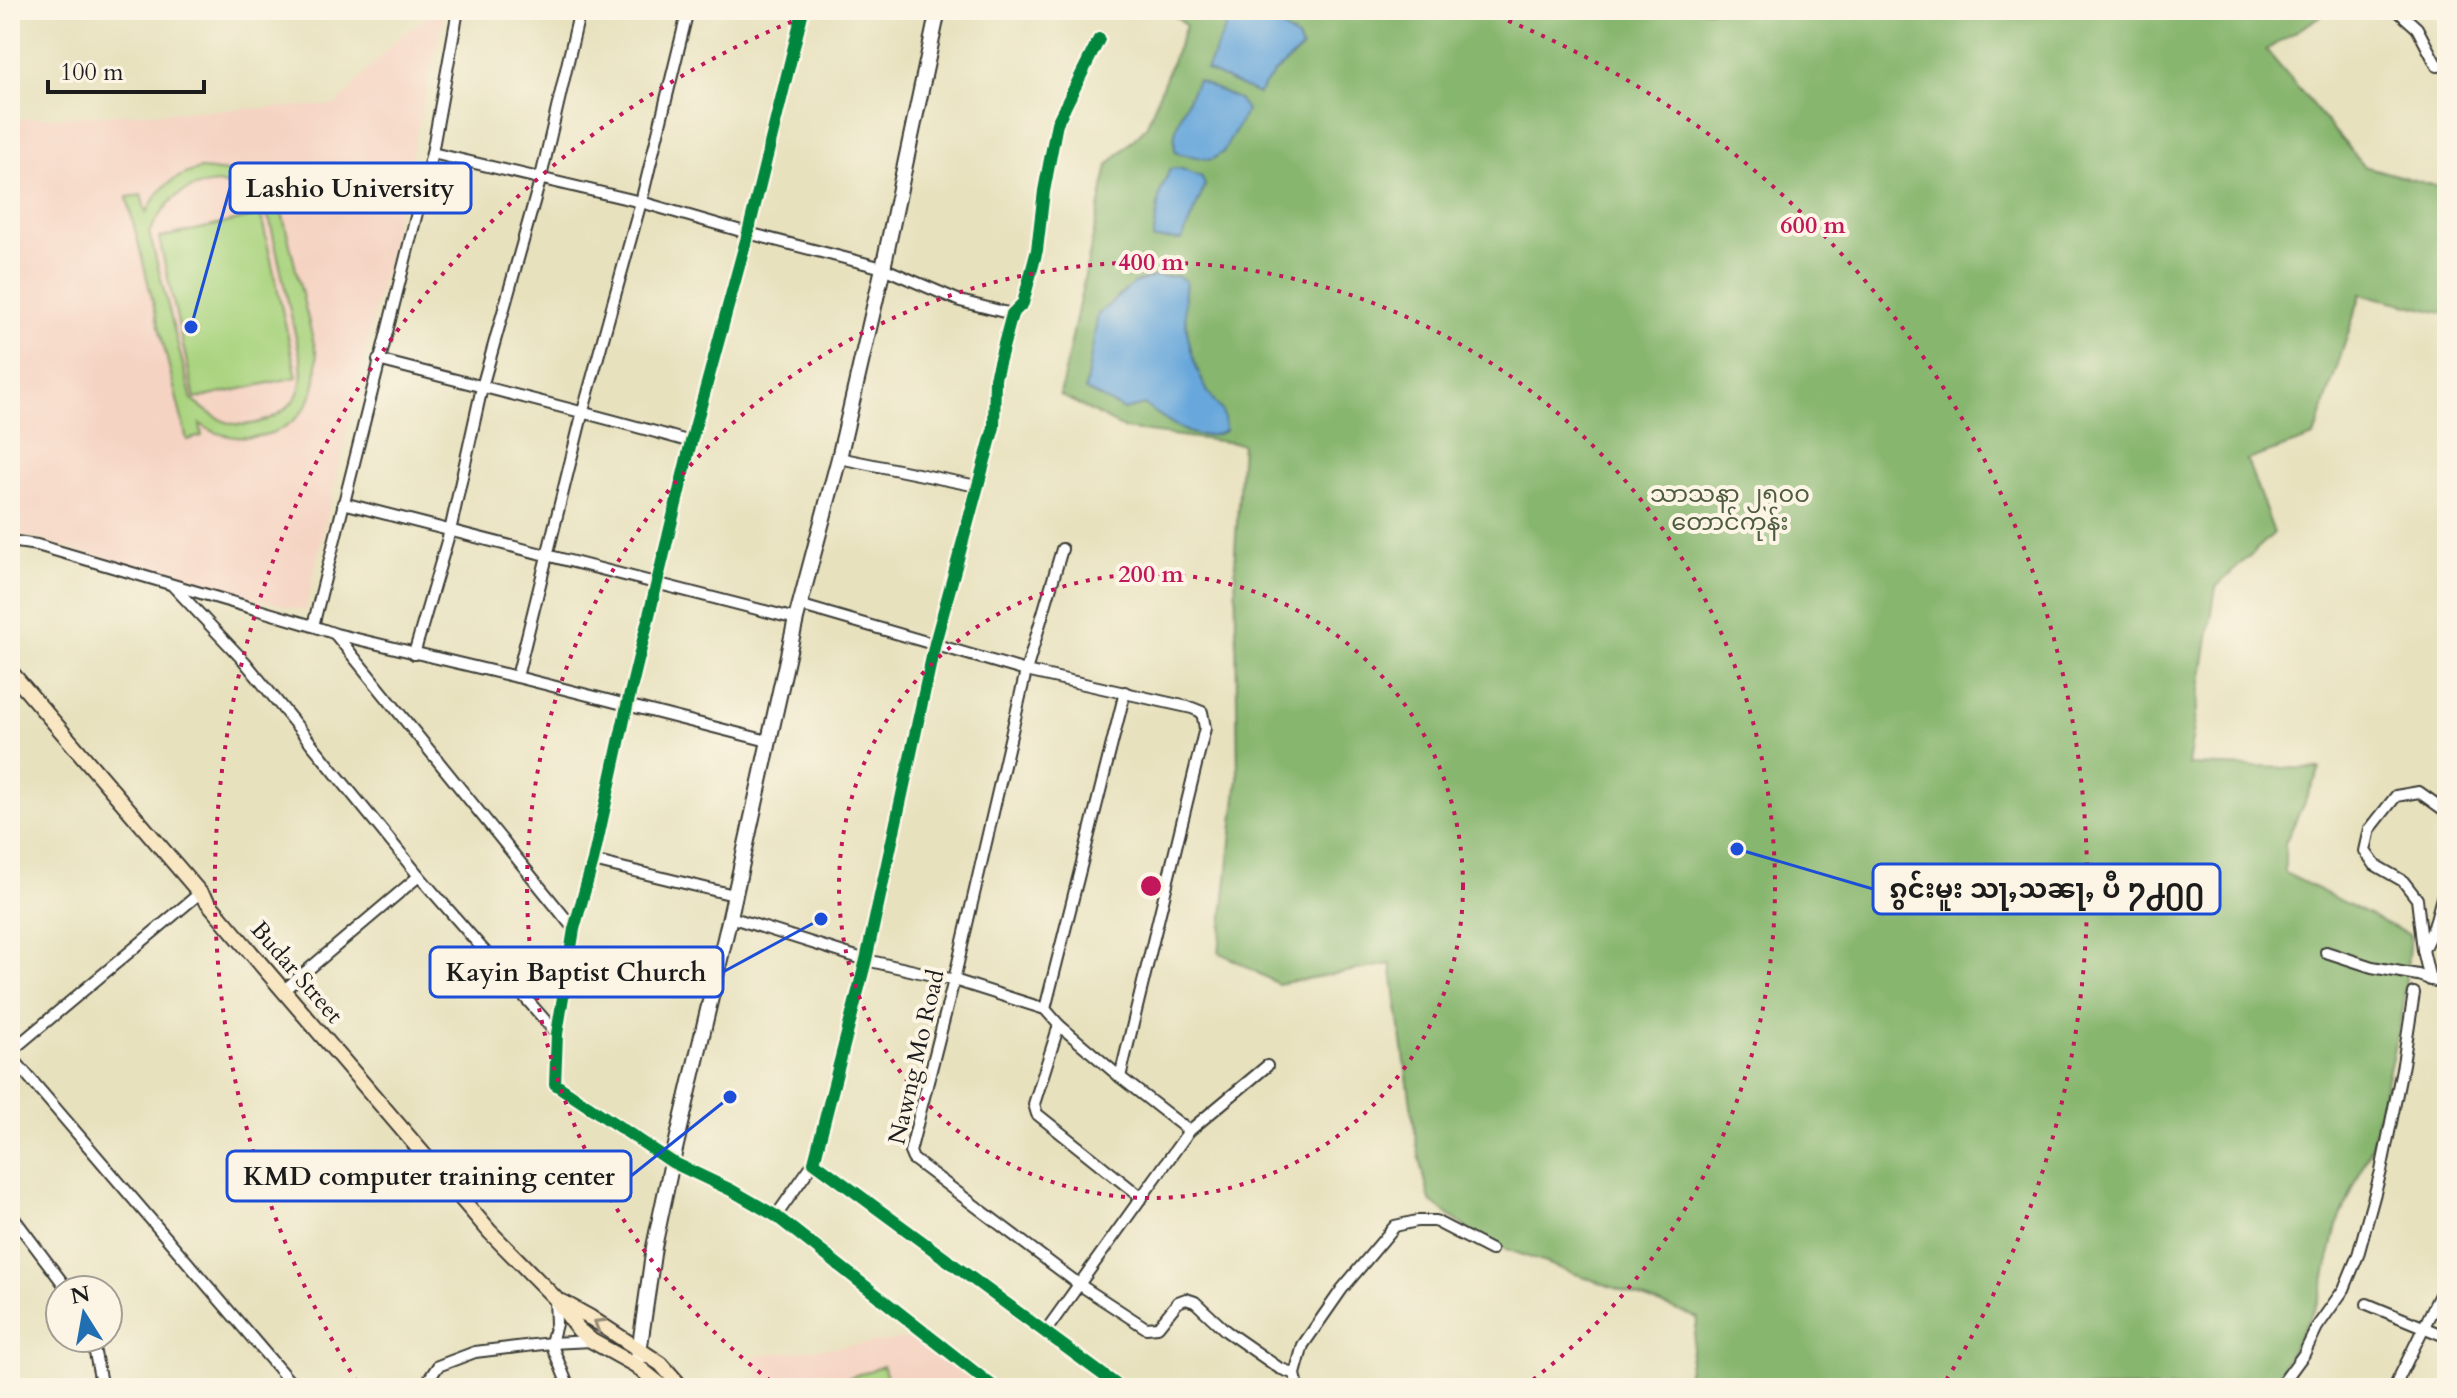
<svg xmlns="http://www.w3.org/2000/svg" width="2457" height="1398" viewBox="0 0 2457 1398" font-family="Cardo,'Noto Sans Myanmar',serif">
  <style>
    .built { fill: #f5d3c2 }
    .green { fill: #aad480; stroke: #63784e; stroke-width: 2; fill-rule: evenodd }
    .forest { fill: #87b66e; stroke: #526945; stroke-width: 2 }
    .water { fill: #67a7db; stroke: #42627c; stroke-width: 2 }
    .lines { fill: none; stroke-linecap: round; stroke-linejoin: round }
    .minor-casing { stroke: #3a3a34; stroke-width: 14 }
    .tertiary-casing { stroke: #3a3a34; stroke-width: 18 }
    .secondary-casing { stroke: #3a3a34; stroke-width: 18 }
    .minor { stroke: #fff; stroke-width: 10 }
    .tertiary { stroke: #fff; stroke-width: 14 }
    .secondary { stroke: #f9e7c3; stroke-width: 14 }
    .cycleway-casing { stroke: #fcf5e5; stroke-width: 17 }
    .cycleway { stroke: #00873e; stroke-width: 12 }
    .oneway { stroke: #968c78 }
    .ring { fill: none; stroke: #c2185b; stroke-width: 4; stroke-dasharray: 4 8 }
    .labels { text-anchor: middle; stroke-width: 8; stroke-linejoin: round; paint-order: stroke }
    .park-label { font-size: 24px; fill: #4e5c3f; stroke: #fcf5e5 }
    .street-label { font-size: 24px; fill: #1c1c1c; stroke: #fcf5e5 }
    .centre { fill: #c2185b; stroke: #fcf5e5; stroke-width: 4 }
    .ring-label { font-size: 24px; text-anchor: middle; font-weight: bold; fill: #c2185b; stroke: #fcf5e5; stroke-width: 8; stroke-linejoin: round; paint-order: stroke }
    .leader { fill: none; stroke: #1d4ed8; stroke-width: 3 }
    .callout-dot { fill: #1d4ed8; stroke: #fcf5e5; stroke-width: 3 }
    .callout { fill: #fcf5e5; stroke: #1d4ed8; stroke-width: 3 }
    .callout-label { font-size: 26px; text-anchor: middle; font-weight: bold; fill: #1c1c1c }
  </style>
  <rect width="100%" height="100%" fill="#fcf5e5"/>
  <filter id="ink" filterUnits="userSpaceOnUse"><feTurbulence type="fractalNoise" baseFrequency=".0125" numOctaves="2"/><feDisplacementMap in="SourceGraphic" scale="16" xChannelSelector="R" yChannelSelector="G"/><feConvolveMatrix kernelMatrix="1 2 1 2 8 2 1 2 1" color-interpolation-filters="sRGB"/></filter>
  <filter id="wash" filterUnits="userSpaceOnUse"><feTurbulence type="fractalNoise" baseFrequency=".006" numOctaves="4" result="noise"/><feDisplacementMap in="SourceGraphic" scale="32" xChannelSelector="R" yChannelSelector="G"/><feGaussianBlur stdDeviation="1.8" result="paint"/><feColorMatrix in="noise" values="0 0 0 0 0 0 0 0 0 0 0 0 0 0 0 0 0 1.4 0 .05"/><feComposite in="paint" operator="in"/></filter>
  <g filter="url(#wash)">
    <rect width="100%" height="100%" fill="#e7e1be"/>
    <g class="built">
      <path d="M436,10H445L305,611L125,565L37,539L10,536V119L336,105L397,39Z"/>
      <path d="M914,1338L981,1388H765L753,1356Z"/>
    </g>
    <g class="green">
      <path d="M200,169C243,173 264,174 283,216L317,356C317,369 317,382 312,394C296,439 235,449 200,424L202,436L187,440L127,197L141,195L146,213C159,187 172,177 200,169ZM218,183C246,190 254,197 270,221L301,360C302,373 303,385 296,397C284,417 252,429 229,423C214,418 204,409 192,400L149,232C169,200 178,186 218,183Z"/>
      <path d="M261,215L297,377L195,399L159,238Z"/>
      <path d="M883,1366L891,1388H818Z"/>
    </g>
    <path class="forest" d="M1168,10H2331L2266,50L2364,166L2447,189V314L2361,294L2314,437L2247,460L2274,533L2216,587L2188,765L2320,769L2285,843V873L2410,935L2403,1009L2372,1144L2337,1226L2320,1298L2274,1383L2264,1388H1685L1698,1318L1484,1241L1430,1201L1417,1146L1391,964L1278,984L1219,952L1238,778L1235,552L1242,444L1125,429L1060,395L1108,165L1146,127L1186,26Z"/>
    <g class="water">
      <path d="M1234,10H1257L1298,39L1302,49L1274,73L1258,94L1206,70Z"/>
      <path d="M1197,80L1238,99L1247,110L1223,152L1211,160L1176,153C1168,131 1189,100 1197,80Z"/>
      <path d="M1179,168L1202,177L1205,186L1182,240L1153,239L1160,192L1170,169Z"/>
      <path d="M1177,276L1186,281C1181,316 1190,361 1208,392C1220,412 1224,405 1225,431C1194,446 1170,421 1144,405L1124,410L1085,390L1098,314L1134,283L1154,277Z"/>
    </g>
  </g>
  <g filter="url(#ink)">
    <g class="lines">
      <g class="minor-casing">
        <g id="minor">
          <path d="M803,10L748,233L691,442L627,706L593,861L574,929L557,1034L555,1084L672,1162L731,1190L776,1216L995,1388"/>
          <path d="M2397,10L2417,28L2437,66L2447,65"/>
          <path d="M1099,39L1057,123L1044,191L1037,250L1023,303L1012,314L995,378L994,427L935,643L866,960L814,1162L1121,1388"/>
          <path d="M432,153L458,10"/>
          <path d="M378,360C482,387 587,412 691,442"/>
          <path d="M839,458L977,486"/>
          <path d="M343,503L796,619"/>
          <path d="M10,541L37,545L313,626L336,634L517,677L768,741"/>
          <path d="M1062,549L1026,671L954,980L910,1152L913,1159L1080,1285L1146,1328L1158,1327L1178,1302L1186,1299L1195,1302L1226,1331L1279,1368L1295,1374"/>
          <path d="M173,586L245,662L419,876L557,1034"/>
          <path d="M799,605L1026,671L1192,708L1202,712L1205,728L1120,1077"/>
          <path d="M313,626L432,153L641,202L748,233L883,268L960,301L1012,314"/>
          <path d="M336,635L574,929"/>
          <path d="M414,654L450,531L482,387L541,177L580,10"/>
          <path d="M517,677L583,411L641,202L688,10"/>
          <path d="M593,861L734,895"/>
          <path d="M730,917L866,960L954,980L1045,1009L1059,1025L1120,1077L1189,1131"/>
          <path d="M2424,948L2434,927L2447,879"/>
          <path d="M2326,952L2372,967L2418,975L2447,985"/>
          <path d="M2430,980L2423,950L2417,899L2403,881L2375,865L2365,851L2370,829L2396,796L2419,792L2447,812"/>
          <path d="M284,990L419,876"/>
          <path d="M1045,1009L1125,692"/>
          <path d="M1059,1025L1034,1104L1037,1114L1142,1198"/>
          <path d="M10,1052L200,893"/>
          <path d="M10,1055L295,1388"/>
          <path d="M10,1213L68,1290"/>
          <path d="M776,1216L814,1162"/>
          <path d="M555,1298L556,1324L551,1343L592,1341"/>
          <path d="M2367,1304L2447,1337"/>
          <path d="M1045,1332L1189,1131L1267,1066"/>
          <path d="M92,1338L102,1388"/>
          <path d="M423,1388L438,1366L475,1352L551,1343L569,1388"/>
          <path d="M1298,1388L1295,1374L1303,1345L1342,1289L1395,1226L1417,1221H1435L1491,1250"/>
          <path d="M2279,1388L2304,1354L2317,1327L2344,1289L2358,1255L2381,1171L2403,1064L2414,993"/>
          <path d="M2394,1388L2447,1280"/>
        </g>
      </g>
      <g class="tertiary-casing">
        <path id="tertiary" d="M637,1366L654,1247L672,1162L730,917L796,619L839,458L883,268L937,15"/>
      </g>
      <g class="secondary-casing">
        <g id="secondary">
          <path d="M10,671L490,1232L555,1298L579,1330L592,1341L637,1366L664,1388"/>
          <path d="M562,1302L591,1318L661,1364L682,1388"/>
        </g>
      </g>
      <use href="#minor" class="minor"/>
      <use href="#tertiary" class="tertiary"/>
      <use href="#secondary" class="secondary"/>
      <g class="cycleway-casing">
        <g id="cycleway">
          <path d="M803,10L748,233L691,442L627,706L593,861L574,929L557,1034L555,1084L672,1162L731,1190L776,1216L995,1388"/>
          <path d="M1099,39L1057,123L1044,191L1037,250L1023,303L1012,314L995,378L994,427L935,643L866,960L814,1162L1121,1388"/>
        </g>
      </g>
      <use href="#cycleway" class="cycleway"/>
    </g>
    <defs><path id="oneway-chevron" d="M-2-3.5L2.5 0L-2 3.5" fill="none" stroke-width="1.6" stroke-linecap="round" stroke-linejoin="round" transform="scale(2)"/></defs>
    <use class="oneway" href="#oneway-chevron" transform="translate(599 1324) rotate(-148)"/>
  </g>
  <g class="ring">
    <circle cx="1151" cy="886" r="312"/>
    <path d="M780 1388A624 624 0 1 1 1522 1388"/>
    <path d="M357 1382A936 936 0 0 1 816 12M1486 12A936 936 0 0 1 1945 1382"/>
  </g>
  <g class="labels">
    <g class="park-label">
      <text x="1730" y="502">သာသနာ ၂၅၀၀<tspan x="1730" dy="28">တောင်ကုန်း</tspan></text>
    </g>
    <g class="street-label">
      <text transform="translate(297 972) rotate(49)" y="8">Budar Street</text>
      <text transform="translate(916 1057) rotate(-77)" y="8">Nawng Mo Road</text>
    </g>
  </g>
  <circle cx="1151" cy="886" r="12" class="centre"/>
  <g class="ring-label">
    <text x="1813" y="233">600 m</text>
    <text x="1151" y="270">400 m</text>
    <text x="1151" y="582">200 m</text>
  </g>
  <path class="leader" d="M191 327L230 188M1737 849L1873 889M821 919L723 972M730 1097L631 1176"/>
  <g class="callout-dot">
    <circle cx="191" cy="327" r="8"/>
    <circle cx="1737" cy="849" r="8"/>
    <circle cx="821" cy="919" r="8"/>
    <circle cx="730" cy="1097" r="8"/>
  </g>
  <g class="callout">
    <rect x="230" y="163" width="241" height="50" rx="8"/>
    <rect x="1873" y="864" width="347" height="50" rx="8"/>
    <rect x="430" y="947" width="293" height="50" rx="8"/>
    <rect x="227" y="1151" width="404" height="50" rx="8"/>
  </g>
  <g class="callout-label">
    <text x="350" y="197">Lashio University</text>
    <text x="2047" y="898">ၵွင်းမူး သႃႇသၼႃႇ ပီ ႒႕႐႐</text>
    <text x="576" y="981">Kayin Baptist Church</text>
    <text x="429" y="1185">KMD computer training center</text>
  </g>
  <rect width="2457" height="1398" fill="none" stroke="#fcf5e5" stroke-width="40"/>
  <g transform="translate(84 1314) rotate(349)"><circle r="38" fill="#fcf5e5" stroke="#a29e95" stroke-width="2"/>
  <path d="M0-6L14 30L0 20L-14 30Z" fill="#1f6fb2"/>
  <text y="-12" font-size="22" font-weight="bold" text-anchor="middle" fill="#1c1c1c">N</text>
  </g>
  <path d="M48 80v12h156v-12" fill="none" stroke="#1c1c1c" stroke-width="4"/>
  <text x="60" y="80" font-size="24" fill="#1c1c1c" stroke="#fcf5e5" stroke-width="6" paint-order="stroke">100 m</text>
</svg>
